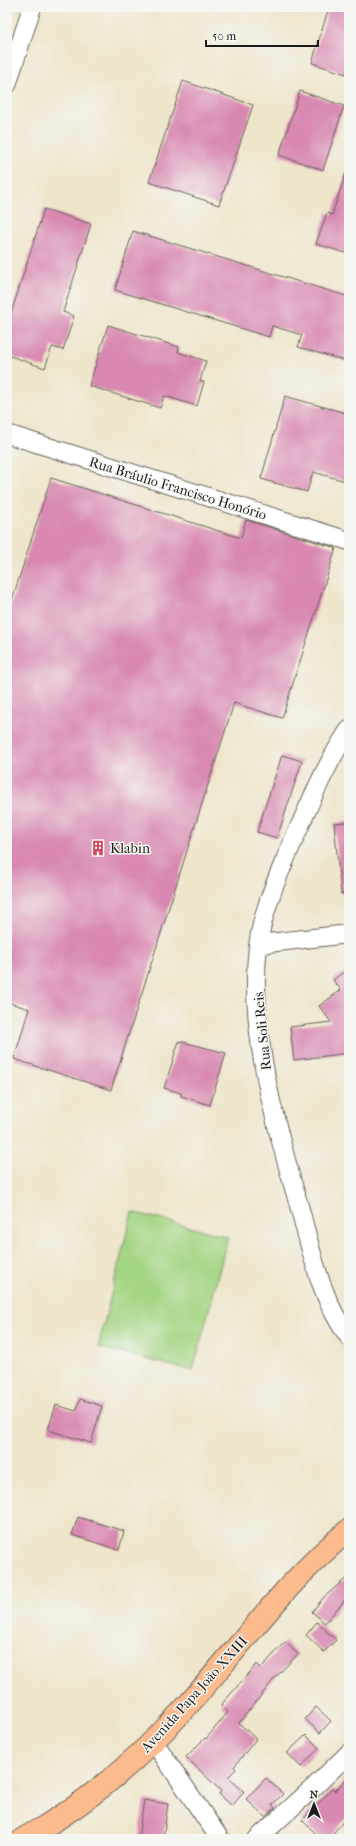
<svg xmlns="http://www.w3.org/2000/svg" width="356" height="1846" viewBox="0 0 356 1846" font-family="'IM FELL French Canon',serif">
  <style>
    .green { fill: #a4d583; stroke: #607850 }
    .building { fill: #d888b1 }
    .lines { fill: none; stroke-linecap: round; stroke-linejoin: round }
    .minor-casing { stroke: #666259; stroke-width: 20 }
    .major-casing { stroke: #666259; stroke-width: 24 }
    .minor { stroke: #fff; stroke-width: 18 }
    .major { stroke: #fbbb8d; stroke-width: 22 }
    .labels { text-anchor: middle; stroke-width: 3; stroke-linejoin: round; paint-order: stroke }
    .street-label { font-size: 14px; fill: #1c1c1c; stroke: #f6f6f2 }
    .poi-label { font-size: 14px; fill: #1c1c1c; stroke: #f6f6f2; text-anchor: start }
  </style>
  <rect width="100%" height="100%" fill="#f6f6f2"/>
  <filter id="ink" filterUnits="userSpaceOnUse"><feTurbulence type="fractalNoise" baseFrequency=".025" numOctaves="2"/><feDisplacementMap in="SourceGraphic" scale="8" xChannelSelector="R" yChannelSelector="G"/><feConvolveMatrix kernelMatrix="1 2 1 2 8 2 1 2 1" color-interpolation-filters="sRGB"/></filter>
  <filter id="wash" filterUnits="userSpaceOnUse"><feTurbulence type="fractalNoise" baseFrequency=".012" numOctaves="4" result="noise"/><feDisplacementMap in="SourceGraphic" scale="16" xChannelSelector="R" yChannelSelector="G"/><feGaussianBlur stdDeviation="0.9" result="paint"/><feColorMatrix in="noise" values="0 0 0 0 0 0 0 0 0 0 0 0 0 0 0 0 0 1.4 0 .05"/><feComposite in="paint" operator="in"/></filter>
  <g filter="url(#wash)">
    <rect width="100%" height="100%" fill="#eee5ca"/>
    <path class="green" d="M132,1212L228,1237L193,1371L98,1347Z"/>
    <g id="blocks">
      <g class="building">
        <path d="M329,7H349V63L346,74L312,63Z"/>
        <path d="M183,81L253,105L219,205L149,182Z"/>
        <path d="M300,91L344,106L323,170L279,155Z"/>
        <path d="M347,170L349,171V254L316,244L327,213L332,215Z"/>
        <path d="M44,209L91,224L63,312L74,316L63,350L52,347L45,368L7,355V326Z"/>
        <path d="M133,231L349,297V362L298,347L302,335L272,326L269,337L115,290Z"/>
        <path d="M108,325L179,347L178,352L206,361L200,381L204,382L197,406L164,396L160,408L89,386Z"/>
        <path d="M285,396L349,414V482L313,472L307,492L261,479Z"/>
        <path d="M51,478L241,538L246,520L336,548L282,718L234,703L111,1090L14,1059L29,1009L7,1002V616Z"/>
        <path d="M282,755L302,761L277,838L257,832Z"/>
        <path d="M349,822V893L341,894L334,823Z"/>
        <path d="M349,968V1053L294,1060L290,1027L331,1022L319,1006L341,990L333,980Z"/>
        <path d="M179,1041L226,1053L210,1105L181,1096V1093L164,1088Z"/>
        <path d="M80,1399L102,1406L91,1443L48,1430L56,1405L76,1411Z"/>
        <path d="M78,1517L124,1531L119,1550L72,1535Z"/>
        <path d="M349,1576V1595L325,1623L312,1612L324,1597Z"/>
        <path d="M317,1622L336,1640L324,1652L306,1635Z"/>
        <path d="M285,1642L298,1654L274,1679L239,1723L256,1739L234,1767L236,1769L228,1777L244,1792L232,1806L219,1794L221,1791L186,1757L205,1738L206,1739L228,1712L221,1705L257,1664L261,1668Z"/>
        <path d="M316,1707L331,1721L320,1733L305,1719Z"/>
        <path d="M306,1735L319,1748L301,1767L287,1753Z"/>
        <path d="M349,1776V1815L328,1839H321L302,1820L332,1789L335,1791L339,1787Z"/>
        <path d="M266,1778L283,1794L272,1805L275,1808L265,1817L246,1799Z"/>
        <path d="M144,1800L168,1804L163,1839H138Z"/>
      </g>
    </g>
  </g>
  <g filter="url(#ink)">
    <use href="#blocks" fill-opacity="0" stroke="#666259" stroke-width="1"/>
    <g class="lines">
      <g class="minor-casing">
        <g id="minor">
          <path d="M7,85L32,7"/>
          <path d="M7,434L349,541"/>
          <path d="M349,730C328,761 313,796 298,830C282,867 263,906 258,946C248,1028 275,1124 298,1202C311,1248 320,1299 349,1337"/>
          <path d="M259,944L349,934"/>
          <path d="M154,1742L220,1839"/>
          <path d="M257,1839L313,1788L349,1753"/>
        </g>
      </g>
      <g class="major-casing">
        <path id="major" d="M23,1839C85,1806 140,1758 187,1706C241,1646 285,1582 349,1530"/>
      </g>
      <use href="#minor" class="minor"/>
      <use href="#major" class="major"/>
    </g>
  </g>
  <defs>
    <g id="building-bare" transform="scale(1.2)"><path d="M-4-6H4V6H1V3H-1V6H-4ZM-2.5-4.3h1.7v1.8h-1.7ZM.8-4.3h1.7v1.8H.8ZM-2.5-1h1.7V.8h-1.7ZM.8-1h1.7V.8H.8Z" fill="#d1495b" stroke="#f6f6f2" stroke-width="2.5" paint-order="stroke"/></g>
  </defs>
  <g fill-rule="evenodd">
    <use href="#building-bare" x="98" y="848"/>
  </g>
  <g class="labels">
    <g class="street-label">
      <text transform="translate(178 488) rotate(17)" y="5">Rua Bráulio Francisco Honório</text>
      <text transform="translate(262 1031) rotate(-96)" y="5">Rua Soli Reis</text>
      <text transform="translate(194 1694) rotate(-48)" y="5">Avenida Papa João XXIII</text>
    </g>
    <g class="poi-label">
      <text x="110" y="853">Klabin</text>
    </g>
  </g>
  <rect width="356" height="1846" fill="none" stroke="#f6f6f2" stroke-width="24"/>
  <g transform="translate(314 1804)" stroke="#f6f6f2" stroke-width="3" paint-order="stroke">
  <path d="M0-3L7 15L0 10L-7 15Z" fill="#1c1c1c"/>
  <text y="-6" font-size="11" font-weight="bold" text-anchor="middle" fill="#1c1c1c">N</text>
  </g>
  <path d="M206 40v6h112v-6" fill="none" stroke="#1c1c1c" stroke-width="2"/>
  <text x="212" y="40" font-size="12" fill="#1c1c1c" stroke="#f6f6f2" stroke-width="3" paint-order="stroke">50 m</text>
</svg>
